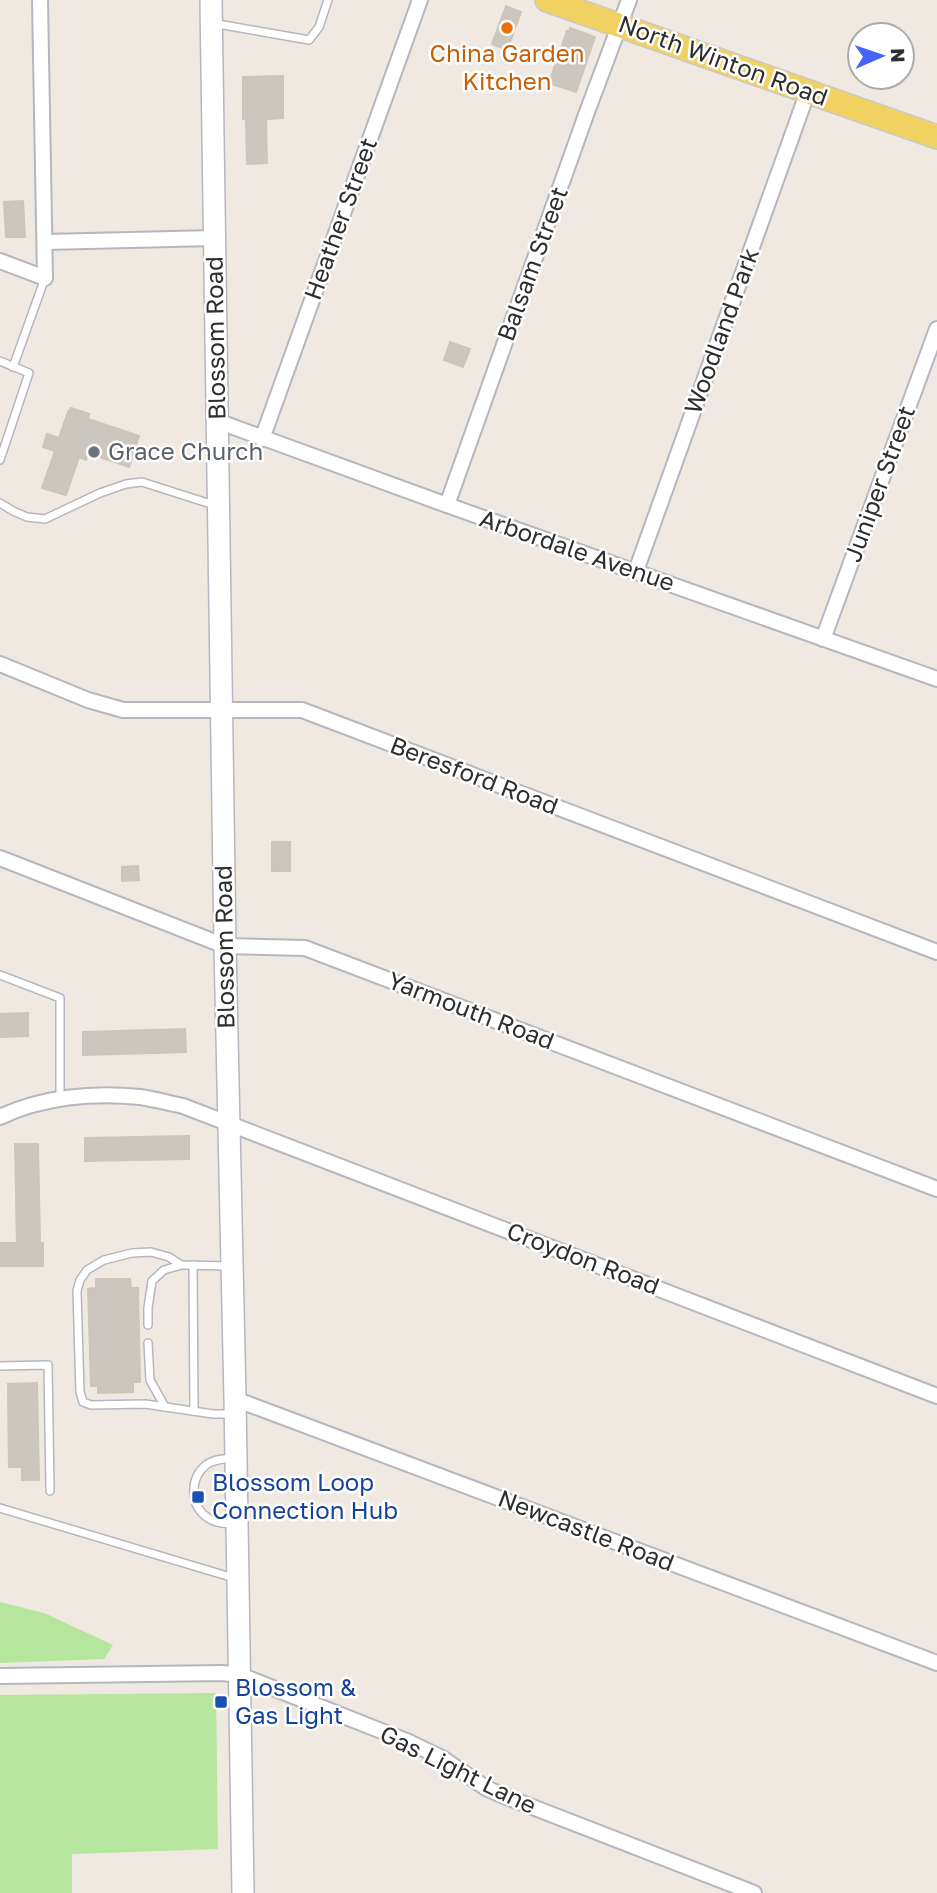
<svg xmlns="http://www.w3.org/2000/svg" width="937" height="1893" viewBox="0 0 937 1893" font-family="'Golos Text',sans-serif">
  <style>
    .green { fill: #b6e59e }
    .building { fill: #cbc7bf; stroke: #cbc5ba; stroke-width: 2 }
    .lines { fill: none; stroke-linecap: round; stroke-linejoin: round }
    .lane-casing { stroke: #b4b7c1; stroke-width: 10 }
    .street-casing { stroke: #b4b7c1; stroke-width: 18 }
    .secondary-casing { stroke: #b4b7c1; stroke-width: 24 }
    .primary-casing { stroke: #c9c9c9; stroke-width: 26 }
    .lane { stroke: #fff; stroke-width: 7 }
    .street { stroke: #fff; stroke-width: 14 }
    .secondary { stroke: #fff; stroke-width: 21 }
    .primary { stroke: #f2d163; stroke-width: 23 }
    .food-dot { fill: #e8710a; stroke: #fff; stroke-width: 2.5 }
    .worship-dot { fill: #6b7280; stroke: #fff; stroke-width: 2.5 }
    .transit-dot { fill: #1a4fb4; stroke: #fff; stroke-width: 2.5 }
    .labels { text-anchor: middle; stroke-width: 5; stroke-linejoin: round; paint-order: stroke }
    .food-label { font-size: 24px; fill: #c56008; stroke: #fff }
    .street-label { font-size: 24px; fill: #2e2e2e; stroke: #fff }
    .worship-label { font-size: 24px; fill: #5b616d; stroke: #fff; text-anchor: start }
    .transit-label { font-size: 24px; fill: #164399; stroke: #fff; text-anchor: start }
  </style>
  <rect width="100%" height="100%" fill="#efe9e1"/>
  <g class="green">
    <path d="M0,1602L44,1613L113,1645L104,1659L0,1663Z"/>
    <path d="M216,1693L218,1849L72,1854V1893H0V1695Z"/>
  </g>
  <g class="building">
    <path d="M506,6L521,12L507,50L492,44Z"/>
    <path d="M570,28L595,37L576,92L552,84L553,81L550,80L567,31L569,32Z"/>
    <path d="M283,76V118L266,119L267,163L247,164L246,119H243V77Z"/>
    <path d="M23,201L25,237H6L4,202Z"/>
    <path d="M450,342L470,349L463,367L444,360Z"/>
    <path d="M71,408L89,414L88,419L139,436L129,467L88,453L86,460L79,457L66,495L42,488L55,451L43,447L47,434L59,438L68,412Z"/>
    <rect x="272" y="842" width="18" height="29"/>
    <path d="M138,866L139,880L122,881V867Z"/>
    <path d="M28,1013V1036L0,1037V1014Z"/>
    <path d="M185,1029L186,1052L83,1055V1032Z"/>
    <path d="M189,1136V1159L85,1161V1138Z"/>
    <path d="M15,1144H38L40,1243H43V1266H0V1243H17Z"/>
    <path d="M96,1279H130L131,1288H138L140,1382H133V1392L98,1393V1386H91L88,1289L96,1288Z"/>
    <path d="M37,1383L39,1480H22V1467H9L8,1384Z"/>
  </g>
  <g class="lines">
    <g class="lane-casing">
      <g id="lane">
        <path d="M212,23L309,40L319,27L328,0"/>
        <path d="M0,361L29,373L0,460"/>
        <path d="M13,367L45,278"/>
        <path d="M0,503L13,511L27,517L45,519L100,493L126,484L142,482L214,505"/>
        <path d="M0,975L60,998V1100"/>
        <path d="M193,1265L194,1411"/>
        <path d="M148,1325V1308L152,1281L164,1270L181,1265"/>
        <path d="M148,1343L150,1380L165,1407"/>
        <path d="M0,1366L48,1365L50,1491"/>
        <path d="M231,1414H213L145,1404L91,1405L83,1402L80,1392L77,1291L80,1280L87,1270L104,1260L132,1253L151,1252L169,1257L181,1265L231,1266"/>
        <path d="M232,1458C223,1459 213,1459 206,1465C189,1479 190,1506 208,1518C215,1523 226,1524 235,1524"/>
        <path d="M0,1508L234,1578"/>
      </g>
    </g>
    <g class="street-casing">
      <g id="street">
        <path d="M45,242L214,238"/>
        <path d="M0,261L45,278L40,0"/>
        <path d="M217,421L447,505L937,679"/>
        <path d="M262,439L420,0"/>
        <path d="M447,505L587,112L629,0"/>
        <path d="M636,571L808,91"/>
        <path d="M823,639L937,329"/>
        <path d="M0,664L88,700L123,710H302L937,952"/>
        <path d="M0,858L225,946L305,948L937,1189"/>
        <path d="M0,1117C42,1097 93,1092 140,1097C154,1099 168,1103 183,1106L937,1396"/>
        <path d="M235,1399L937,1663"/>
        <path d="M0,1676L222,1673L240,1675L409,1742L442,1758L486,1788L504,1796L754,1893"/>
      </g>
    </g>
    <g class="secondary-casing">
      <path id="secondary" d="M211,0L225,946L235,1399L243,1893"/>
    </g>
    <g class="primary-casing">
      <path id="primary" d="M547,0L937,137"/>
    </g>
    <use href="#lane" class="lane"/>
    <use href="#street" class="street"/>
    <use href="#secondary" class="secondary"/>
    <use href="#primary" class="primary"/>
  </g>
  <circle class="food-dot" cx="507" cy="28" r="7"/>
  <circle class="worship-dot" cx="94" cy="452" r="7"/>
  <g class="transit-dot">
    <rect x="191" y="1490" width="14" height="14" rx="3.5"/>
    <rect x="214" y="1695" width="14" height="14" rx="3.5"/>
  </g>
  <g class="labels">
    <g class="food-label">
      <text x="507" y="62">China Garden<tspan x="507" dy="28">Kitchen</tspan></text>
    </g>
    <g class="street-label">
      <text transform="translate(723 61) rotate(20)" y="8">North Winton Road</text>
      <text transform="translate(341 219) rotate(-70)" y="8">Heather Street</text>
      <text transform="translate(533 264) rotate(-70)" y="8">Balsam Street</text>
      <text transform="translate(722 331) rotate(-70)" y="8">Woodland Park</text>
      <text transform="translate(216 338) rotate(-91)" y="8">Blossom Road</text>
      <text transform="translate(880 484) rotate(-70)" y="8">Juniper Street</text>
      <text transform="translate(577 551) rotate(19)" y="8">Arbordale Avenue</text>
      <text transform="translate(474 776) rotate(21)" y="8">Beresford Road</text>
      <text transform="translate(225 947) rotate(-91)" y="8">Blossom Road</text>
      <text transform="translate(471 1011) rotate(21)" y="8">Yarmouth Road</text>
      <text transform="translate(583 1259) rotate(21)" y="8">Croydon Road</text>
      <text transform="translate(586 1531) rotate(21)" y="8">Newcastle Road</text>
      <text transform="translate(458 1770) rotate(26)" y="8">Gas Light Lane</text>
    </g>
    <g class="worship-label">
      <text x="108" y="460">Grace Church</text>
    </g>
    <g class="transit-label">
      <text x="212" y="1491">Blossom Loop<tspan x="212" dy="28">Connection Hub</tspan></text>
      <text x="235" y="1696">Blossom &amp;<tspan x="235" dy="28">Gas Light</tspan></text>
    </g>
  </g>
  <g transform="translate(881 56) rotate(88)"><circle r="33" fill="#ffffff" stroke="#ababab" stroke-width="2"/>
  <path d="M0-5L12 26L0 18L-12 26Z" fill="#4264fb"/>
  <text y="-10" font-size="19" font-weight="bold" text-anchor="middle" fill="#2e2e2e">N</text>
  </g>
</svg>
